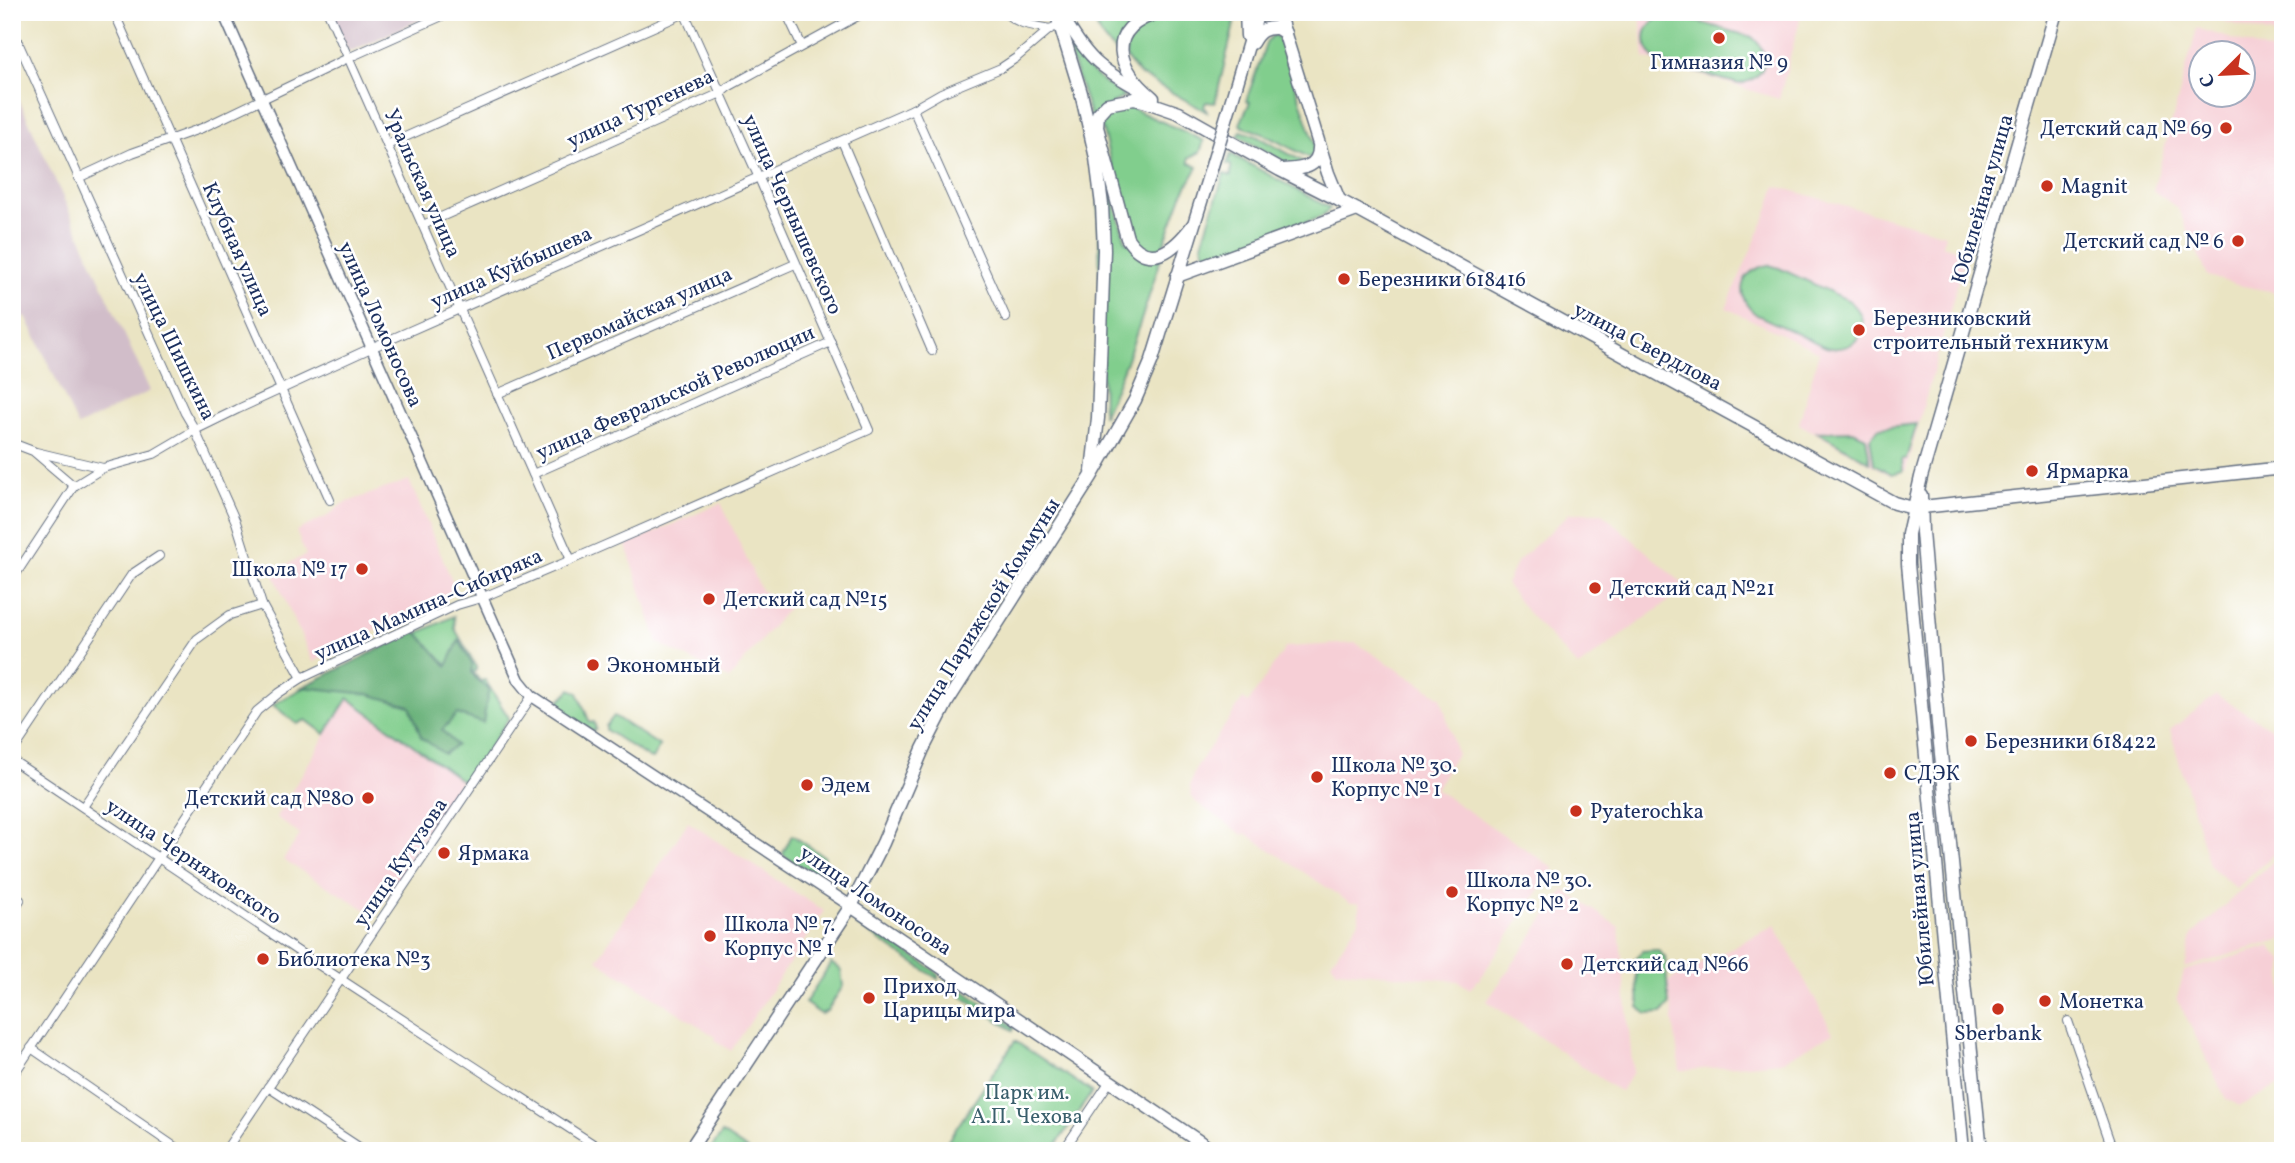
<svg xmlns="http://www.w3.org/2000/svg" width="2295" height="1163" viewBox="0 0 2295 1163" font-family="Vollkorn,serif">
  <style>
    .built { fill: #f6cfd6; fill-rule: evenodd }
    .industrial { fill: #d1bdc9 }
    .green { fill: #81ce8d; stroke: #4e7e76; stroke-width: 2 }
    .forest { fill: #68b178; stroke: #42706b; stroke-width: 2 }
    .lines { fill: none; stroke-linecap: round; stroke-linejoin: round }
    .minor-casing { stroke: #636e81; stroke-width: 10 }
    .tertiary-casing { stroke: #636e81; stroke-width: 13 }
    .secondary-casing { stroke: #636e81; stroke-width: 15 }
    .primary-casing { stroke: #636e81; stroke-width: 15 }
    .minor { stroke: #fff; stroke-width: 8 }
    .tertiary { stroke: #fff; stroke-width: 10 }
    .secondary { stroke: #fff; stroke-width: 12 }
    .primary { stroke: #fff; stroke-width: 12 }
    .secondary-bridge-casing { stroke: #636e81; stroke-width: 15; stroke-linecap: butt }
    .secondary-bridge { stroke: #fff; stroke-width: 12 }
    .poi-dot { fill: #c8321e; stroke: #fff; stroke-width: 2.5 }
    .labels { text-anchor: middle; stroke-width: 5; stroke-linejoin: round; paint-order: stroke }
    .poi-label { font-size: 21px; fill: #1b2f5e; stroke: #fff; text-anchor: start }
    .street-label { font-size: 21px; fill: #1b2f5e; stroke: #fff }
    .park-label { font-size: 21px; fill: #3a5f6c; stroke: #fff }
  </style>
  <rect width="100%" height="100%" fill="#fff"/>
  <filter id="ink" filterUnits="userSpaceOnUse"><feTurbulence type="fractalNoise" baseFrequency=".0143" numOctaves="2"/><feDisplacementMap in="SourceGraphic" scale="14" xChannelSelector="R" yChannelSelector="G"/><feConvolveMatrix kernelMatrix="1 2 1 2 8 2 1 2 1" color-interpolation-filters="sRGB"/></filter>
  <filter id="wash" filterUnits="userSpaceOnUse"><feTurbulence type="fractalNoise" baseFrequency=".00686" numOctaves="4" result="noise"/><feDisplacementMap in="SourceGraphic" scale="28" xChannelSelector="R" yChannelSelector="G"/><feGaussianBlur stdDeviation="1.57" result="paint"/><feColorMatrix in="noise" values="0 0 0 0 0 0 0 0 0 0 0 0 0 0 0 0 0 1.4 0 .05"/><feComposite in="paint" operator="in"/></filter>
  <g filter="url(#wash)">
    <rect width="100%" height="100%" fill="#eae4c3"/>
    <g class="built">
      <path d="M1640,12H1802L1779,99L1644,58Z"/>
      <path d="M2198,12H2283V37L2197,14Z"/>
      <path d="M2197,28L2283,55L2281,293L2237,285L2208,276L2177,207L2153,191ZM2200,52H2242V94H2200Z"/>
      <path d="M1776,186L1945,234L1942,245L1966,252L1906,470L1890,475L1799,424L1819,352L1726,308L1767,213Z"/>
      <path d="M409,480L456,590L313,662L272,571L306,555L296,531L328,516L342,504Z"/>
      <path d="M721,503L761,590L788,608L729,679L658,643L626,545Z"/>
      <path d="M1570,513H1602L1682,583L1680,593L1578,667L1527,612L1506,584L1516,563Z"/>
      <path d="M1356,643L1441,697L1457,754L1435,789L1554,868L1479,980H1477L1470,989L1458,981L1337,970L1331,962L1359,921V903H1350L1245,833L1243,835L1197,803L1191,796L1190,786L1195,769L1243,699L1248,703L1286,647Z"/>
      <path d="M2216,695L2283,735V846L2236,889L2209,865L2170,730Z"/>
      <path d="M348,698L461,780L375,915L283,860L300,835L276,817Z"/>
      <path d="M688,822L824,911L731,1051L715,1040L716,1037L597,960Z"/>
      <path d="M2283,852V939L2185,968L2192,935Z"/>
      <path d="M1564,890L1619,927L1633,1072L1620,1092L1487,1001Z"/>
      <path d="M1775,925L1833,1033L1780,1062L1680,1071L1668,984L1670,980Z"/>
      <path d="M2271,946L2283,961V1083L2240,1106L2226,1099L2177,998L2184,971Z"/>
    </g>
    <g class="industrial">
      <path d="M331,12H437L349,52Z"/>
      <path d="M12,84L150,391L78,426L26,316L12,322Z"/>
    </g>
    <g class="green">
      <path d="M1125,12H1146L1119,55C1108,45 1098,36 1095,21Z"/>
      <path d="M1173,12H1237L1215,103L1206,102L1204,106L1207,112L1139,74L1126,58C1126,53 1126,46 1127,41C1132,23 1158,17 1173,12Z"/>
      <path d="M1670,14L1752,37C1773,56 1766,78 1739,84L1657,61C1637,42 1643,20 1670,14Z"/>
      <path d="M1273,35L1277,36L1280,41L1314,141L1315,151L1310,158L1259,132L1241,126L1240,124L1250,102L1246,101L1267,41Z"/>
      <path d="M1067,46C1084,67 1100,82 1124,96L1091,118Z"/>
      <path d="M1128,106C1153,119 1179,128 1204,141L1200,152L1189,158V163L1198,167L1182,195L1162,249L1146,251L1130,238L1099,116L1111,107Z"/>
      <path d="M1241,131L1256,136L1306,163L1292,166L1238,136Z"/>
      <path d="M1097,145L1126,242L1161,257C1145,312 1127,364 1103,416Z"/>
      <path d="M1231,154L1330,208L1323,216L1218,256L1205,253L1202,244L1224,174L1231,176V165L1227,164Z"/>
      <path d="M1769,265L1779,268L1848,300C1876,320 1860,355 1826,347L1757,315C1733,297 1739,270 1769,265Z"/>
      <path d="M1917,424L1906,459H1902L1903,471L1892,474L1874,464L1870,438L1879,428Z"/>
      <path d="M1853,431L1866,437L1870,462L1817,432Z"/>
      <path d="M454,616L455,629L477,668L474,673L480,681L485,680L509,718L467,781L461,780L348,698L325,734L306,720L297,724L273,705L299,690Z"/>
      <path d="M571,689L578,693L590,723L594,722L596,729L593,731L559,709L558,702Z"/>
      <path d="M614,716L660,746L652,759L649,758L606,730V726Z"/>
      <path d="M792,835L825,857L816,875L784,856L783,853Z"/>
      <path d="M860,922L934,970L938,975V979L858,926Z"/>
      <path d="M1657,950L1665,957L1669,1005L1662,1013L1647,1014L1639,1007L1636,959L1642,951Z"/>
      <path d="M831,963L841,970L843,986L827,1011L821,1014L805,1003Z"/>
      <path d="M944,981H950L1015,1027L1013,1030L942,983Z"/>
      <path d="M1015,1041L1092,1092L1052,1151H941Z"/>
      <path d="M722,1133L749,1151H709Z"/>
    </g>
    <path class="forest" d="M416,631L447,666L459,640L472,664V673L478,681L489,688L483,723L457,714L442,730L456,745L444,754L421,737L410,706L368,694L302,687Z"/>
  </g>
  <g filter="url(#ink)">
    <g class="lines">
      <g class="minor-casing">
        <g id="minor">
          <path d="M114,12L330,500"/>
          <path d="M328,12L571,560"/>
          <path d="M786,12L802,46"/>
          <path d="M1004,12C1019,25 1031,25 1050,29"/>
          <path d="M12,29L185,413L195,430L236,522L262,605L302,678"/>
          <path d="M913,109L1006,318"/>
          <path d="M842,141L932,351"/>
          <path d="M387,145L685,13"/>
          <path d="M78,178L132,153L202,128L348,58L451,12"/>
          <path d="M423,225L721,93L728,87L865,12"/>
          <path d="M497,394L795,264"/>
          <path d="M12,443L33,451L74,486"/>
          <path d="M36,452L103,468"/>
          <path d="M533,474L831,342"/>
          <path d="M12,580L74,486L103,468L154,454L195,430L238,409L371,348L913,109L941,93L1001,68L1016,58L1050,29L1059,25"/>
          <path d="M12,753L132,574L159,556"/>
          <path d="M12,760L302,954L604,1151"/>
          <path d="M83,807L197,639L230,615L262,605"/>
          <path d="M12,912L20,900"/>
          <path d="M2068,1021L2113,1151"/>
          <path d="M31,1048L181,1151"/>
          <path d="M12,1077L257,711L279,693L302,678L457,605L481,598L571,560L869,430L759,178L684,12"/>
          <path d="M268,1087L365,1151"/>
          <path d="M225,1151L532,696"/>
          <path d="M1063,1151L1110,1081"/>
        </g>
      </g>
      <g class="tertiary-casing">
        <g id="tertiary">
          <path d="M223,12L519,680L532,696L851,906"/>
          <path d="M1061,12C1086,57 1098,68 1143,92"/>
        </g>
      </g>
      <g class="secondary-casing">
        <g id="secondary">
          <path d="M1056,12L1081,93L1096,158L1102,205L1104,250L1098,418L1092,471"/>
          <path d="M1078,12C1091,17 1102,16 1114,12"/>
          <path d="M1246,12L1247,36"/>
          <path d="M1278,12L1328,173L1339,200"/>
          <path d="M1252,43C1258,32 1264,27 1277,28L1285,33"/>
          <path d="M1153,98C1117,68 1103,30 1159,12"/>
          <path d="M1230,106L1258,12"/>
          <path d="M1283,170C1299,169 1319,169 1319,148"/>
          <path d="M1193,225C1175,249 1149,272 1127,238L1097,127L1098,114L1107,104L1134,99L1144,101L1179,113L1280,170L1339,200L1894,503L1913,508L2283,468"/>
          <path d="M1177,276L1357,210"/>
          <path d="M851,906L1213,1151"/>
          <path d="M689,1151L851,906L883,843L923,749L947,702L1091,477L1135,400L1152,360L1211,169"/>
        </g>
      </g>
      <g class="primary-casing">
        <g id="primary">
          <path d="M1921,495L1922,532L1938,724L1981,1151"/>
          <path d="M1963,1151L1908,564V534L1921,477L2056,12"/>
        </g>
      </g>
      <use href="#minor" class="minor"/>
      <use href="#tertiary" class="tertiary"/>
      <use href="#secondary" class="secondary"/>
      <use href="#primary" class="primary"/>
      <g class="secondary-bridge-casing">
        <path id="secondary-bridge" d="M1211,169L1230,106"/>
      </g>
      <use href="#secondary-bridge" class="secondary-bridge"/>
    </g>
  </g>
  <g class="poi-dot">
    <circle cx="1719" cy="38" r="7"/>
    <circle cx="2226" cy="128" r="7"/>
    <circle cx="2047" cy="186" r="7"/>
    <circle cx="2238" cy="241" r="7"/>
    <circle cx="1344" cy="279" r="7"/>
    <circle cx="1859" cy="330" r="7"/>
    <circle cx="2032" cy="471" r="7"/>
    <circle cx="362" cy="569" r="7"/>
    <circle cx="1595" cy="588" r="7"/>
    <circle cx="709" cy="599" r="7"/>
    <circle cx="593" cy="665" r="7"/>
    <circle cx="1971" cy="741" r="7"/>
    <circle cx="1890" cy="773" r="7"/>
    <circle cx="1317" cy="777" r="7"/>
    <circle cx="807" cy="785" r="7"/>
    <circle cx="368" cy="798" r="7"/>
    <circle cx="1576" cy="811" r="7"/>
    <circle cx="444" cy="853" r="7"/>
    <circle cx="1452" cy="892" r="7"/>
    <circle cx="710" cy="936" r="7"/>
    <circle cx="263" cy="959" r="7"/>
    <circle cx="1567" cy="964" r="7"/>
    <circle cx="869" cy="998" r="7"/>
    <circle cx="2045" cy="1001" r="7"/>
    <circle cx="1998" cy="1009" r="7"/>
  </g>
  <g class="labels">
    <g class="poi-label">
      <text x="1719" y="69" text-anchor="middle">Гимназия № 9</text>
      <text x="2212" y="135" text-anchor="end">Детский сад № 69</text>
      <text x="2061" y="193">Magnit</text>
      <text x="2224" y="248" text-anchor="end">Детский сад № 6</text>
      <text x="1358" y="286">Березники 618416</text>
      <text x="1873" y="325">Березниковский<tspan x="1873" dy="24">строительный техникум</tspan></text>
      <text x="2046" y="478">Ярмарка</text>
      <text x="348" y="576" text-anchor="end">Школа № 17</text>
      <text x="1609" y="595">Детский сад №21</text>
      <text x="723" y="606">Детский сад №15</text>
      <text x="607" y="672">Экономный</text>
      <text x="1985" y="748">Березники 618422</text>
      <text x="1331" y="772">Школа № 30.<tspan x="1331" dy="24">Корпус № 1</tspan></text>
      <text x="1904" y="780">СДЭК</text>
      <text x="821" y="792">Эдем</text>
      <text x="354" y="805" text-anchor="end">Детский сад №80</text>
      <text x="1590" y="818">Pyaterochka</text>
      <text x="458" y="860">Ярмака</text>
      <text x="1466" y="887">Школа № 30.<tspan x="1466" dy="24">Корпус № 2</tspan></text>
      <text x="724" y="931">Школа № 7.<tspan x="724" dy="24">Корпус № 1</tspan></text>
      <text x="277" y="966">Библиотека №3</text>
      <text x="1581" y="971">Детский сад №66</text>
      <text x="883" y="993">Приход<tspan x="883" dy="24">Царицы мира</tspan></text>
      <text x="2059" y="1008">Монетка</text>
      <text x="1998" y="1040" text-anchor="middle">Sberbank</text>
    </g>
    <g class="street-label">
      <text transform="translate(640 108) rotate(-25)" y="7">улица Тургенева</text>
      <text transform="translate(423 183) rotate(66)" y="7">Уральская улица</text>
      <text transform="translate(1982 199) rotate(-74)" y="7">Юбилейная улица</text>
      <text transform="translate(793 214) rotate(66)" y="7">улица Чернышевского</text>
      <text transform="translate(238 249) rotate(66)" y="7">Клубная улица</text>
      <text transform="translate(511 267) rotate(-24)" y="7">улица Куйбышева</text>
      <text transform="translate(639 313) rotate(-24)" y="7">Первомайская улица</text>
      <text transform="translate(381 324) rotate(66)" y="7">улица Ломоносова</text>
      <text transform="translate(175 346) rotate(64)" y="7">улица Шишкина</text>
      <text transform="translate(1648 346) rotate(28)" y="7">улица Свердлова</text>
      <text transform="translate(675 392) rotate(-24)" y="7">улица Февральской Революции</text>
      <text transform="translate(428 604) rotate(-24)" y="7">улица Мамина-Сибиряка</text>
      <text transform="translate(983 614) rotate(-58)" y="7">улица Парижской Коммуны</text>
      <text transform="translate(194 861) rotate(34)" y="7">улица Черняховского</text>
      <text transform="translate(400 862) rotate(-56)" y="7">улица Кутузова</text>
      <text transform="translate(1919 899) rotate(-95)" y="7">Юбилейная улица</text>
      <text transform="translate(876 900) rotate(34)" y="7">улица Ломоносова</text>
    </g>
    <g class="park-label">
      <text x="1027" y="1099">Парк им.<tspan x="1027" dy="24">А.П. Чехова</tspan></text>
    </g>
  </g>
  <rect width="2295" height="1163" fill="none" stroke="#fff" stroke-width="42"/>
  <g transform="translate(2222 74) rotate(246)"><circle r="33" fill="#ffffff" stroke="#a4acbf" stroke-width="2"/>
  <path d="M0-5L12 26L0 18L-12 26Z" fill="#c8321e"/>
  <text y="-10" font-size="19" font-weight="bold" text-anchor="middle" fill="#1b2f5e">С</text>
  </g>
</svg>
